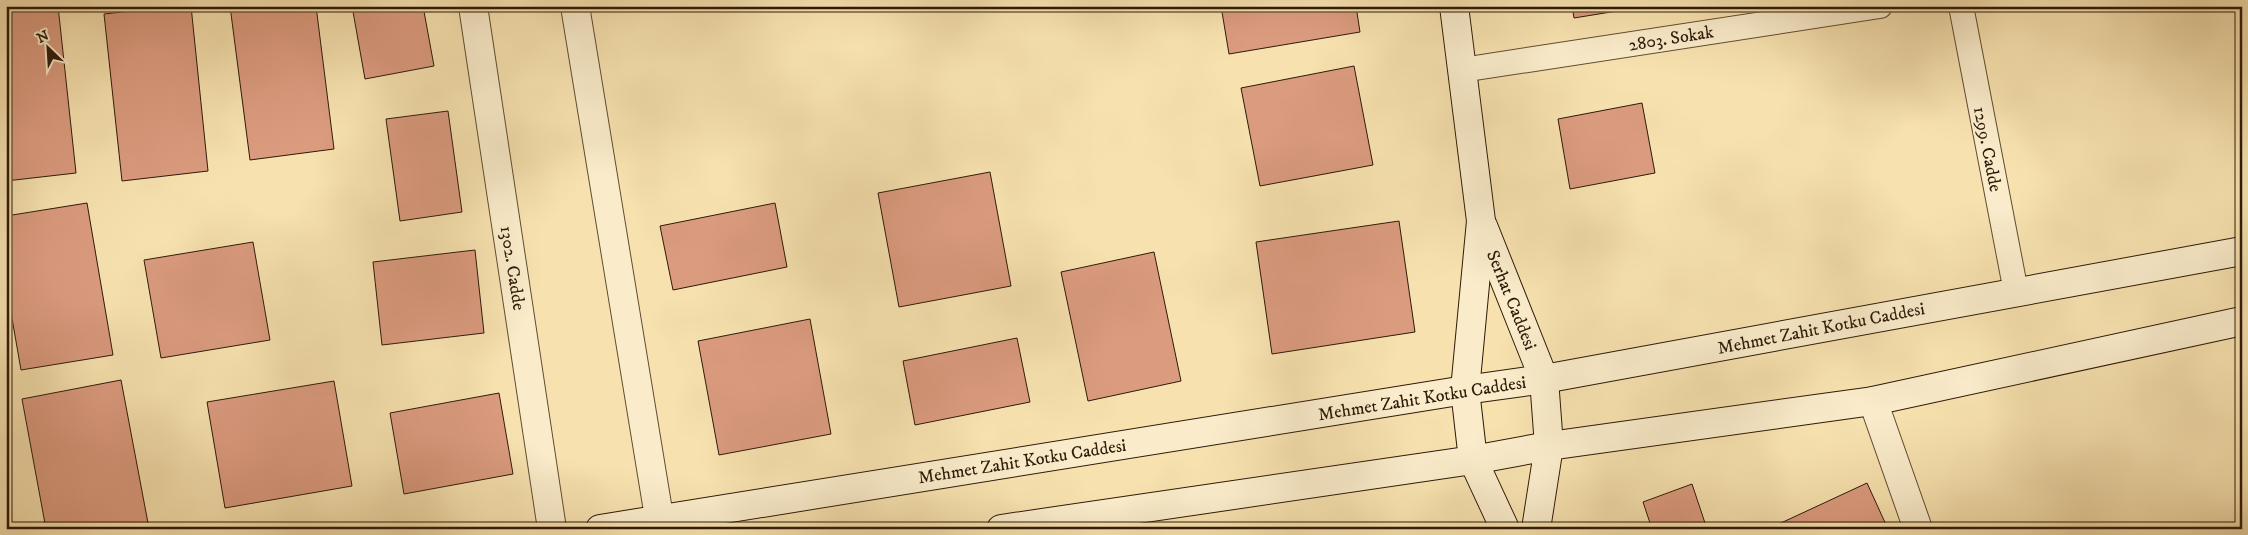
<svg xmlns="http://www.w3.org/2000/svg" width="2248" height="535" viewBox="0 0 2248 535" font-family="'IM FELL DW Pica',serif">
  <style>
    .building { fill: #db9b7f; stroke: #2e1a09 }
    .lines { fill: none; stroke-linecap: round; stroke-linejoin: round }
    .minor-casing { stroke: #604c32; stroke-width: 26 }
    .tertiary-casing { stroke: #604c32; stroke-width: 30 }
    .secondary-casing { stroke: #2e1a09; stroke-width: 30 }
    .minor { stroke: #faeccb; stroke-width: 24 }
    .tertiary { stroke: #faeccb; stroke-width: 28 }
    .secondary { stroke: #faeccb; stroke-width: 28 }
    .labels { text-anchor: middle; stroke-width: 4; stroke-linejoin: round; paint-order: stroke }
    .street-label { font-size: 18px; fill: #2e1a09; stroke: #faeccb }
  </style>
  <rect width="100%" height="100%" fill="#f7e2af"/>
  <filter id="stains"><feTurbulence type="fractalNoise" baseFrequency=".004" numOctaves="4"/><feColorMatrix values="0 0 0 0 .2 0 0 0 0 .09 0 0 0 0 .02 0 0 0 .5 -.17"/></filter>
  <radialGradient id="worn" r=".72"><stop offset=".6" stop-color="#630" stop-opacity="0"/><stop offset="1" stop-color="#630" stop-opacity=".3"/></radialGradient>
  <g class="building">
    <path d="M30,6H58L76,173L6,181V9Z"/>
    <path d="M176,6H191L208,171L122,181L104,14Z"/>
    <path d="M230,6H316L334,149L250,160Z"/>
    <path d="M352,6H423L434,66L365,79Z"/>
    <path d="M1221,6H1356L1360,32L1229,54Z"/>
    <path d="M1572,6H1648L1574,18Z"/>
    <path d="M1354,66L1373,165L1260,186L1241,88Z"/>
    <path d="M1642,103L1655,173L1570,189L1558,119Z"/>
    <path d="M448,111L462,212L400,221L386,119Z"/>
    <path d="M990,172L1011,286L899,307L878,193Z"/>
    <path d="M87,203L113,355L21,370L6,284V216Z"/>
    <path d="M775,203L787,267L673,290L660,226Z"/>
    <path d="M1399,221L1415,332L1272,354L1256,242Z"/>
    <path d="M253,242L270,340L161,358L144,260Z"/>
    <path d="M475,250L484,333L382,345L373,262Z"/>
    <path d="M1154,252L1181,381L1088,401L1061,272Z"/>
    <path d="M810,319L831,434L719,455L698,341Z"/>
    <path d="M1017,338L1030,402L915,425L903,361Z"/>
    <path d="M121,380L148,523L120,529H46L22,399Z"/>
    <path d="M334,381L352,486L225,508L207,402Z"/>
    <path d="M499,393L513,474L404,494L390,413Z"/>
    <path d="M1867,483L1888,529H1768Z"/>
    <path d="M1692,484L1707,529H1652L1643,502Z"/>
  </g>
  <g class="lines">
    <g class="minor-casing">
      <g id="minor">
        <path d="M1961,6L2016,292"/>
        <path d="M1462,70L1880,6"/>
      </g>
    </g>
    <g class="tertiary-casing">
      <g id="tertiary">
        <path d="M473,6L552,529"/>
        <path d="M575,6L661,529"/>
        <path d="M1873,401L1918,529"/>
      </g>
    </g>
    <g class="secondary-casing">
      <g id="secondary">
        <path d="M1454,6L1481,221L1465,390L1473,460L1505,529"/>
        <path d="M1483,226L1544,379L1549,446L1536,529"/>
        <path d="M600,529L1465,390L1544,379L2242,251"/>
        <path d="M1001,529L1473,460L1549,446L1873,401L2242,321"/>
      </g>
    </g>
    <use href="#minor" class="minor"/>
    <use href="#tertiary" class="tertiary"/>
    <use href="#secondary" class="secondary"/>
  </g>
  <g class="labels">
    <g class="street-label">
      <text transform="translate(1671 38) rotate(-9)" y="6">2803. Sokak</text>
      <text transform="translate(1988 149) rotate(79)" y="6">1299. Cadde</text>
      <text transform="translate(513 268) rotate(81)" y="6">1302. Cadde</text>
      <text transform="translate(1512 300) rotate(68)" y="6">Serhat Caddesi</text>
      <text transform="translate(1821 328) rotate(-11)" y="6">Mehmet Zahit Kotku Caddesi</text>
      <text transform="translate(1422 398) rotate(-9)" y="6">Mehmet Zahit Kotku Caddesi</text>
      <text transform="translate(1022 461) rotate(-9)" y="6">Mehmet Zahit Kotku Caddesi</text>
    </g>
  </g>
  <rect width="2248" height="535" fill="none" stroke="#f7e2af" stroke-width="25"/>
  <rect x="8" y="8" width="2233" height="520" fill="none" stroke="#2e1a09" stroke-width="2.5"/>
  <rect x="12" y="12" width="2223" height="510" fill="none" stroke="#2e1a09"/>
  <g transform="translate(48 48) rotate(335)" stroke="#faeccb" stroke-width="4" paint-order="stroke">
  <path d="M0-4L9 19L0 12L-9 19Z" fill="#2e1a09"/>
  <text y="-8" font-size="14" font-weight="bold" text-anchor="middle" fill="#2e1a09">N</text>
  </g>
  <rect width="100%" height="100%" filter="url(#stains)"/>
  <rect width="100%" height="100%" fill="url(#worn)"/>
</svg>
